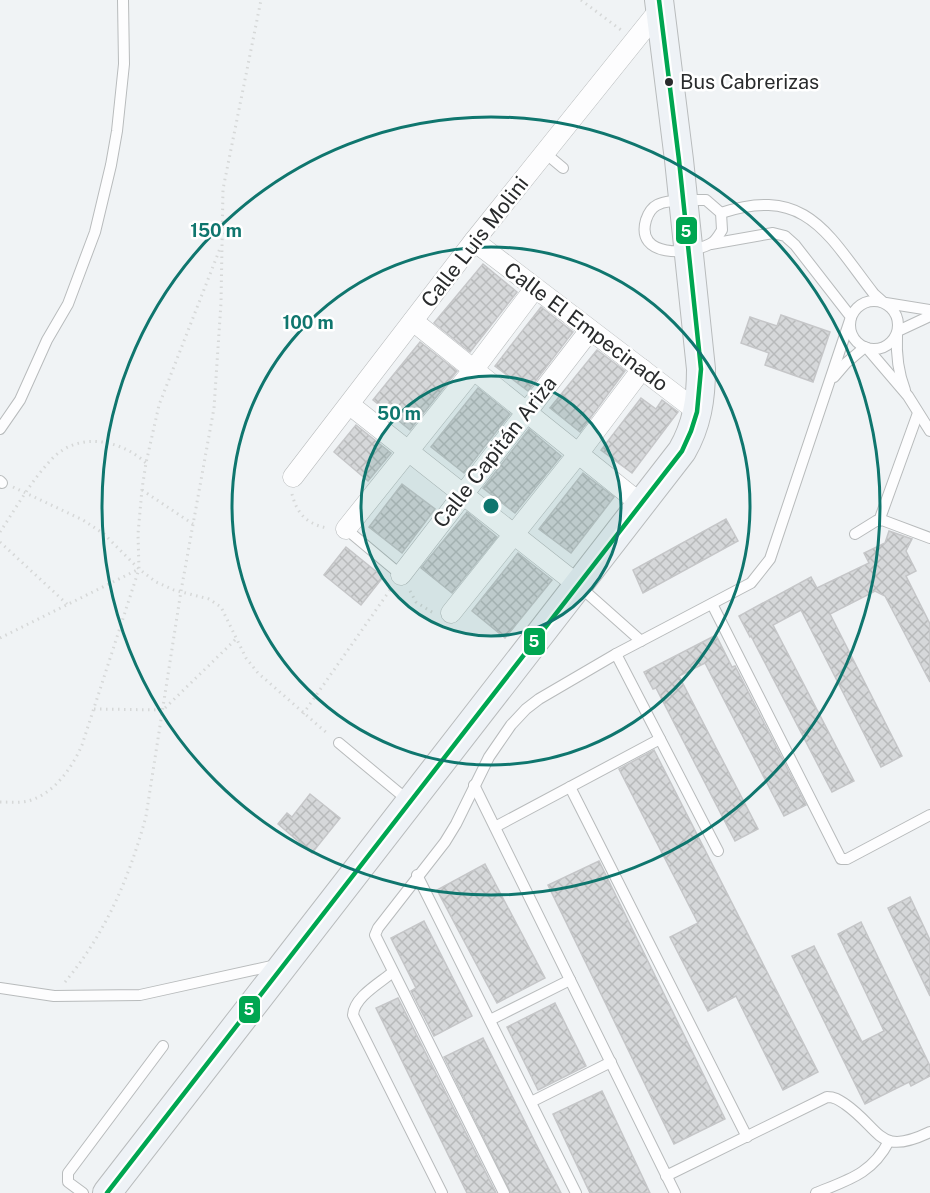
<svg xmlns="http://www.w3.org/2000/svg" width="930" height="1193" viewBox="0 0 930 1193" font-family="'Public Sans',sans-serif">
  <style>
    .building { fill: url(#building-cross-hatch); stroke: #c5c6c8; stroke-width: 1.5 }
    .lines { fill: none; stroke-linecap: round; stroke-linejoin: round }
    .lane-casing { stroke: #b8bbbc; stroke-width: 12 }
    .street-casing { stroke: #b8bbbc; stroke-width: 21 }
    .secondary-casing { stroke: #b8bbbc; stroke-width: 30 }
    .path { stroke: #d6d8d8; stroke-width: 3; stroke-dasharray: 1.5 4.5; stroke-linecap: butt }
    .lane { stroke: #fdfdfe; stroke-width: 10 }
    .street { stroke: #fdfdfe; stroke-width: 20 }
    .secondary { stroke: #eef2f6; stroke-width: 28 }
    .bus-1-casing { stroke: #fff; stroke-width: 9 }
    .bus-1 { stroke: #00a651; stroke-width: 4.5 }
    .ring { fill: none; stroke: #0f766e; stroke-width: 3 }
    .bus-dot { fill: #292b2c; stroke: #fff; stroke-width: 2 }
    .labels { text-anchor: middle; stroke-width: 5; stroke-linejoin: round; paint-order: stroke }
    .bus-label { font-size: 20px; fill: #292b2c; stroke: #fff; text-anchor: start }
    .street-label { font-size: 21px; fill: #292b2c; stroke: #fff }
    .centre { fill: #0f766e; stroke: #fff; stroke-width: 3 }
    .ring-label { font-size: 18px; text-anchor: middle; font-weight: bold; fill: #0f766e; stroke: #fff; stroke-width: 5; stroke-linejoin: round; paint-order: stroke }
    .line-badge { stroke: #fff; stroke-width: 2 }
    .badge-label { font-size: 16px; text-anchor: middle; font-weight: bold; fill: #fff }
  </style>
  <defs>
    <pattern id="building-cross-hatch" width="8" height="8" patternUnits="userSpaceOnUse" patternTransform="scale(1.5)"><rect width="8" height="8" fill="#d6d8da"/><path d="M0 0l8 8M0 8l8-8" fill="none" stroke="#b8babb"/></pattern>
  </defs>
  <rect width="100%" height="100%" fill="#f0f3f5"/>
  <g class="building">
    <path d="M483,264L517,292L470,352L434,323Z"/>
    <path d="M541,307L573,332L528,391L495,366Z"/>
    <path d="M781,315L830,332L813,382L765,365L769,353L741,343L750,317L777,326Z"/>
    <path d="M420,342L457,371L410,430L373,400Z"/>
    <path d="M597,350L625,371L580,432L550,408Z"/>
    <path d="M478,388L510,414L464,473L431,447Z"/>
    <path d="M641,398L656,409L662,400L678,412L632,473L601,450Z"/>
    <path d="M356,425L391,453L368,481L334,452Z"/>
    <path d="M529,429L561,456L515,513L483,488Z"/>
    <path d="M583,473L614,497L571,553L539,529Z"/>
    <path d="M402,484L435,509L402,553L369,527Z"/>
    <path d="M467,512L497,537L452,593L421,568Z"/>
    <path d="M726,519L738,541L643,593L633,570Z"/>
    <path d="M889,531L912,539L906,551L916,571L906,576L930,624V682L885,596L875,591L830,614L902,756L881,767L801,610L773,625L854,781L832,792L751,636L750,637L739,616L811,577L817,588L869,563L864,553L885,543Z"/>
    <path d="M346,547L383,577L361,605L324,575Z"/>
    <path d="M518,553L552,580L505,638L472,611Z"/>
    <path d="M716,635L732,667L735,666L806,805L784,816L705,663L679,676L758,829L735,841L656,688L653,689L644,672Z"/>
    <path d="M654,750L818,1072L783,1090L736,996L708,1011L670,937L698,923L619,769Z"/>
    <path d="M310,794L340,818L312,853L278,824L287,813L292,817Z"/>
    <path d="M599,861L725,1119L674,1144L548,885Z"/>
    <path d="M485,864L545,978L497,1003L437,890Z"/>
    <path d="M910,897L930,940V996L888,908Z"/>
    <path d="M424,921L472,1016L434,1036L411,991L416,988L391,938Z"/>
    <path d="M861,922L930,1066V1076L911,1086L909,1082L865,1104L792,956L814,946L862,1042L884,1031L838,934Z"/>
    <path d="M398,998L496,1193H467L376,1008Z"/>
    <path d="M555,1003L586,1066L538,1090L507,1027Z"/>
    <path d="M483,1038L541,1154L561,1193H511L444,1057Z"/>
    <path d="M602,1091L650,1193H590L553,1114Z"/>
  </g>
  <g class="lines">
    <g class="lane-casing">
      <g id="lane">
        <path d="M545,153L563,168"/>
        <path d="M698,200H706L721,213L722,230C719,235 715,242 710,244C689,255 635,258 646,220C648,214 651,208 657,205C668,199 685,201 698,200Z"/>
        <path d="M721,213C807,185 828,235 874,294L883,302"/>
        <circle cx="874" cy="325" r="24"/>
        <path d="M886,303L930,310"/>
        <path d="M898,331L930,316"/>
        <path d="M897,335C896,355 898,372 905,390"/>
        <path d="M867,348L908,396L930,431"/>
        <path d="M834,377L846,363L865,347"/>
        <path d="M0,429L20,400L47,340L68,304L95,232L111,165L117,131L124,64L123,0"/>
        <path d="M0,481L2,483"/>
        <path d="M879,521L918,413"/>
        <path d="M346,529L401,575"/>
        <path d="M855,534L876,521L882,520L930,538"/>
        <path d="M578,585L641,641"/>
        <path d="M712,604L841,859H847L930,815"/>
        <path d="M616,654L718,851"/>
        <path d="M339,743L410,802"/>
        <path d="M474,785L675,1193"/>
        <path d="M570,787L747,1137"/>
        <path d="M495,827L660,739"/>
        <path d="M417,875L576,1193"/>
        <path d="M393,972C380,983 354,997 353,1015L442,1193"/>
        <path d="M0,988L54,996L140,995L276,965"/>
        <path d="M490,1020L570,980"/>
        <path d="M531,1102L611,1062"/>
        <path d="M666,1176L827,1097C835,1097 839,1100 845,1104C882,1130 878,1157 930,1132"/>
        <path d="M83,1193L68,1182V1173L163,1046"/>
        <path d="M504,1193L375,935L378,928L445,842L456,824L489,757L511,725L526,709L539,699L616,654L751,583L770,559L851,317L795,245L785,236L773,233L711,244"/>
        <path d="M816,1193C848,1180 872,1174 889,1141"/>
      </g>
    </g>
    <g class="street-casing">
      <g id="street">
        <path d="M474,241L698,412"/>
        <path d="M413,321L641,504"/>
        <path d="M350,405L578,585"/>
        <path d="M293,477L474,241L660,9"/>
        <path d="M346,529L474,369L535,288"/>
        <path d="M401,575L590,330"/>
        <path d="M451,613L578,454L642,369"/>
      </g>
    </g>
    <g class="secondary-casing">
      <path id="secondary" d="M107,1193L682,451C697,425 701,399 701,369L679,160L659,0"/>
    </g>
    <g class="path">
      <path d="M581,0L621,30"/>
      <path d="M13,487L83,520L104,534L139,569L156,582L174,590L209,599L221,607L246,658L258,673L328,734"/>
      <path d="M142,490L193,524"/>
      <path d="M292,494C297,514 307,524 327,528"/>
      <path d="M0,532C16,508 31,481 51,460C77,431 120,439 146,463"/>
      <path d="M0,542L67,604"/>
      <path d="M410,591L416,602L435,614"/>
      <path d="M0,638L139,569"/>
      <path d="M94,709L163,710L237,638"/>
      <path d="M303,714L390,590"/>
      <path d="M0,802C9,802 20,803 28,801C54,794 72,768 82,745L139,569L138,534L142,489L146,463L159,405L221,246"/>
      <path d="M65,982C106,933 130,876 146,816L181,591L214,408L221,303L223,189L261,0"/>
    </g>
    <use href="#lane" class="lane"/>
    <use href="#street" class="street"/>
    <use href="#secondary" class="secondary"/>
    <g class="bus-1-casing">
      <path id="bus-1" d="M107,1193L682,451L691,431L697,412L701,369L679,160L659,0"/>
    </g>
    <use href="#bus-1" class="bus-1"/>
  </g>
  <circle cx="491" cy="506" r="130" fill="#0f766e" fill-opacity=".12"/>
  <g class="ring">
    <circle cx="491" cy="506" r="130"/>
    <circle cx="491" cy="506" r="259"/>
    <circle cx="491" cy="506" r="389"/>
  </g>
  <circle class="bus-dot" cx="669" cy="82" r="5"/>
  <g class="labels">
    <g class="bus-label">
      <text x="680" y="89">Bus Cabrerizas</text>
    </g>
    <g class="street-label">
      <text transform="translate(475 242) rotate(-52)" y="7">Calle Luis Molini</text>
      <text transform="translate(586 327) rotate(37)" y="7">Calle El Empecinado</text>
      <text transform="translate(495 452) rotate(-52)" y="7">Calle Capitán Ariza</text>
    </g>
  </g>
  <circle cx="491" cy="506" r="9" class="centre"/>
  <g class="ring-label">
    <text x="216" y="237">150 m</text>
    <text x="308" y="329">100 m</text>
    <text x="399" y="420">50 m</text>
  </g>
  <g class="line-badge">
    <rect x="675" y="216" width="23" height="29" rx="6" fill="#00a651"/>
    <rect x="523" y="627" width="23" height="29" rx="6" fill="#00a651"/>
    <rect x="238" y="995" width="23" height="29" rx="6" fill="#00a651"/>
  </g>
  <g class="badge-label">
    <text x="686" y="237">5</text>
    <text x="534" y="647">5</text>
    <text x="249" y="1015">5</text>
  </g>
</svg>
